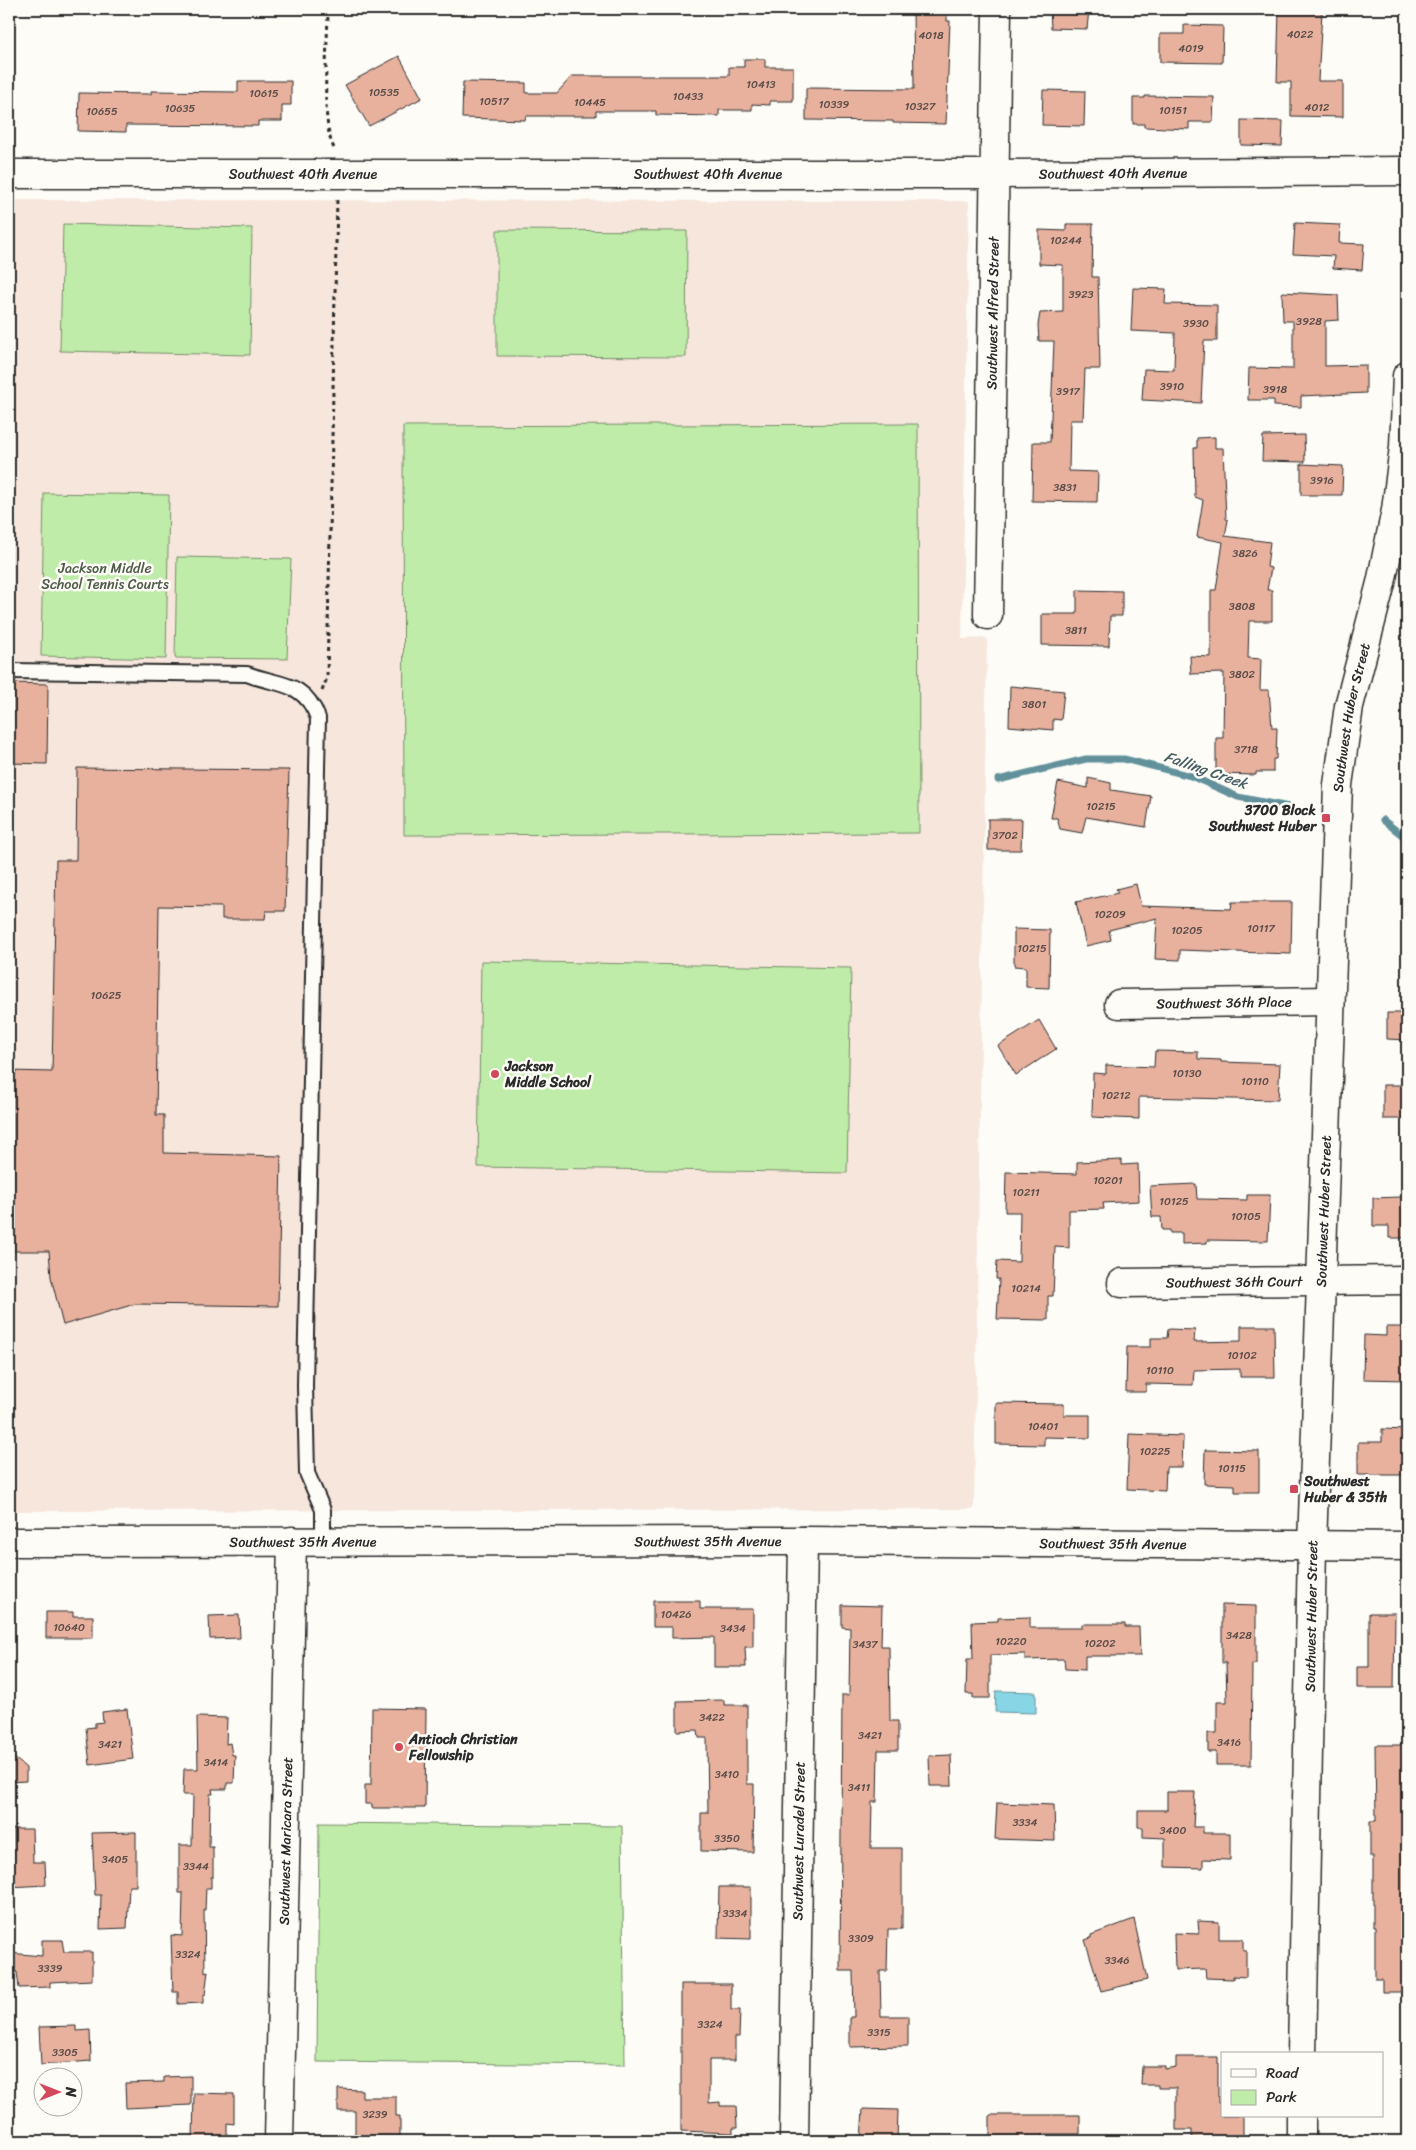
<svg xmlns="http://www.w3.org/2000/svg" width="1416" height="2150" viewBox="0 0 1416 2150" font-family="Sriracha,sans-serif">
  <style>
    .built { fill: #f7e6dc }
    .green { fill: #c0eca9; stroke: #768c6a }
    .water { fill: #87d5e5; stroke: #62919b }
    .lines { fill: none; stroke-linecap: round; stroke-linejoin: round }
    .stream { stroke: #62919b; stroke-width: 7 }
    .building { fill: #e8b19e; stroke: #2b2b2b }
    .lane-casing { stroke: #2b2b2b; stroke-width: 18 }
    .street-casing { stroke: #2b2b2b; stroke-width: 31 }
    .secondary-casing { stroke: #2b2b2b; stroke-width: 31 }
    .path { stroke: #2b2b2b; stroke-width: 3; stroke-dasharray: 4 4; stroke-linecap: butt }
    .lane { stroke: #fdfcf7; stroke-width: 14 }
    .street { stroke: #fdfcf7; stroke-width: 28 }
    .secondary { stroke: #fdfcf7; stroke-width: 28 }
    .poi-dot { fill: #d1495b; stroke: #fdfcf7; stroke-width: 2 }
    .labels { text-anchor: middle; stroke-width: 5; stroke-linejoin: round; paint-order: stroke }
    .number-label { font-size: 11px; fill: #5a4c48 }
    .street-label { font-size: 14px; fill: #2b2b2b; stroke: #fdfcf7 }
    .park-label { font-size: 14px; fill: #505b4a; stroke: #fdfcf7 }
    .poi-label { font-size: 14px; font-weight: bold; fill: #2b2b2b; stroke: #fdfcf7; text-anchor: start }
    .water-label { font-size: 15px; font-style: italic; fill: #475e63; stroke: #fdfcf7 }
  </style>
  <rect width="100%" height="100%" fill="#fdfcf7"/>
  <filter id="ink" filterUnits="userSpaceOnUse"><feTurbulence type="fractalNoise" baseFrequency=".02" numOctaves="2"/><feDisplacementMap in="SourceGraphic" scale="10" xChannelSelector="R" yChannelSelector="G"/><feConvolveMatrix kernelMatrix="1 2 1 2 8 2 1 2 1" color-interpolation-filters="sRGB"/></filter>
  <g filter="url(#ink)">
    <path class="built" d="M9,200L969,201L962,639L987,638L974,1509L9,1511Z"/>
    <g class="green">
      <path d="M63,224L252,228L250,355L60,351Z"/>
      <path d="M497,230L687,231L686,357L497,356Z"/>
      <path d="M918,424L919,833L404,835L403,426Z"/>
      <path d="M44,493L169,495L166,659L41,656Z"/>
      <path d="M177,557L291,559L287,659L175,658Z"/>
      <path d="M481,961L851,968L847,1173L478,1167Z"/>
      <path d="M319,1823L622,1826L625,2065L317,2062Z"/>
    </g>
    <path class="water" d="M996,1691L1036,1692V1713L995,1712Z"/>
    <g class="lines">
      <g class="stream">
        <path d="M998,780L1086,759H1124L1191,776L1238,797L1289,807"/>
        <path d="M1383,820L1407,839"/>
      </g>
    </g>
    <g class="building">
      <path d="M913,9H947V21H950L946,124L893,123V121L806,120V88L914,89Z"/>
      <path d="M1050,9H1089L1087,29L1051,28Z"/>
      <path d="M1279,9H1320L1322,12L1318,81H1343V117L1291,116V82H1277Z"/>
      <path d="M1184,25L1223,26L1222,63L1160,62V34H1184Z"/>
      <path d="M399,56L422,98L369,126L345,85Z"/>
      <path d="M744,59H765V67H793V101H770V105L752,104V110H719V116L656,115V111H596V116H526L525,120L462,118L463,82L526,83V93H557L572,76H729V67H744Z"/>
      <path d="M238,81H291V105H282V121H258V126L126,125V132L78,131L79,93L151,94V91L238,92Z"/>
      <path d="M1043,90L1085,91L1084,126L1042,125Z"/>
      <path d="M1145,96L1214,97L1213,122H1189V129L1144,127V124H1133V98H1145Z"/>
      <path d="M1241,120L1283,121L1282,146L1241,145Z"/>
      <path d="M1295,223L1340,225L1339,243L1364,244L1362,270L1333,268L1334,256L1293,254Z"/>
      <path d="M1066,224H1093L1092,277H1098L1100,369H1085L1083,420H1070L1069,471L1098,472L1097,502L1032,501L1033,442H1050L1054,341H1039L1038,325L1040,313L1063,312V265L1039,264V230L1066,231Z"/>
      <path d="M1133,288L1166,289L1165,304L1217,305V341H1204L1201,403L1142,400L1144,369L1174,370L1175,333L1131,331Z"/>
      <path d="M1282,292L1338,295L1339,320L1325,321V366L1366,365V393L1301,396V407L1274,406V400H1248L1249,368L1293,369V321H1283Z"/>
      <path d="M1304,435L1305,462L1262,461L1263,436Z"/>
      <path d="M1215,437V448H1223L1226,519L1228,520L1225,536L1270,542L1267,567L1271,568L1267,590H1272V621H1249L1248,658L1261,659L1260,690H1269L1272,728H1277L1276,759H1273V772H1256V775L1216,774V738H1223L1224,673L1191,674L1190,656L1211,657V590H1216L1223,542L1197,537L1203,500L1195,497L1194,448H1197V438Z"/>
      <path d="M1301,464L1343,466L1342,495H1301Z"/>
      <path d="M1077,590L1122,591V616H1110L1109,646L1042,645V614H1077Z"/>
      <path d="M9,683L48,684L47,764L9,763Z"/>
      <path d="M1010,686L1064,691L1061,720L1053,719V730L1009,726Z"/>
      <path d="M77,768L289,770L285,911H266L265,919H222V907L159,906L156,1115H164V1153L281,1156L278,1306L135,1304L63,1325L51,1277L49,1251H9V1071L52,1072L56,860H76Z"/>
      <path d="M1088,778L1111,783V790L1151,796L1146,827L1086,817L1082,833L1060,829L1057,818H1051L1058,782L1088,788Z"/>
      <path d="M988,819H1022L1021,850H988Z"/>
      <path d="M1136,884L1141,906L1231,909L1232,902H1292L1291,954L1180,950V960L1155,959L1157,918L1109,930L1111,940L1086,946L1076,902L1118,893L1116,889Z"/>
      <path d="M1014,929L1050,930L1049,988L1026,987V967L1014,966Z"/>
      <path d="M1387,1013H1407V1040L1387,1039Z"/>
      <path d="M1039,1020L1056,1049L1016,1075L998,1046Z"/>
      <path d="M1155,1051L1198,1052V1059L1221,1060V1062L1280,1064L1278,1100L1139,1097V1119L1092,1117L1093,1073L1106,1074V1065L1154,1067Z"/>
      <rect x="1383" y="1085" width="24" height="34"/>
      <path d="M1122,1160V1165L1138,1164L1139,1201L1103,1203L1104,1209L1069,1210V1248L1055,1247L1053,1296H1048V1320L997,1319L999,1279H996L997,1261L1019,1262L1020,1212H1005L1006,1172L1077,1174V1162Z"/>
      <path d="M1196,1184L1197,1199L1247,1200V1195H1270L1268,1241L1207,1240V1243L1182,1244V1233H1170V1230H1162L1161,1217H1152L1150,1186Z"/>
      <path d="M1400,1197L1407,1198V1238H1389V1226H1373V1198Z"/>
      <path d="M1241,1326H1274L1275,1377H1240V1369L1194,1370L1193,1385L1146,1384V1392H1126L1127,1347H1151V1338H1167L1168,1329L1195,1330L1194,1342L1241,1341Z"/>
      <path d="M1386,1327H1407V1380L1363,1379L1364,1335L1386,1336Z"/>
      <path d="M996,1403L1064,1404V1415H1090V1438L1044,1437V1445L996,1444Z"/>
      <path d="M1382,1429L1407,1430V1475H1358V1442H1382Z"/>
      <path d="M1129,1434L1183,1436L1182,1467H1166L1165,1491L1127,1489Z"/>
      <path d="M1205,1450L1259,1451V1492H1235V1485L1204,1484Z"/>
      <path d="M653,1601H700V1609H753V1647H745L746,1667H714V1637L672,1638V1627H653Z"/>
      <path d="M842,1605L882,1606L881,1646H889L890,1721H898V1750H878L877,1802H872L871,1848H902V1929H888L887,1971H880L881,2016H908V2046L850,2047V2017H854L853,1971H840L842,1695H849L850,1628L842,1627Z"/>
      <path d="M1222,1605L1256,1606V1664H1252L1251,1765H1216V1752H1208V1733H1217V1702H1227L1226,1663H1222Z"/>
      <path d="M46,1612H73V1616H93V1638H46Z"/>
      <path d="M1369,1613H1395L1394,1688H1357V1667H1369Z"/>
      <path d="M239,1615L240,1638L210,1639L209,1616Z"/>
      <path d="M1030,1617V1628H1082V1624H1125V1627H1139L1140,1656H1085V1670L1065,1669L1064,1659L1025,1660V1654L990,1655V1698H973V1694H966L967,1659H973L972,1622L998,1621V1618Z"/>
      <path d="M724,1700V1705H747V1784H754L753,1852L701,1851V1813H708L707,1738H699L698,1730L677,1731V1701Z"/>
      <path d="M372,1708L426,1709L425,1808H372V1804H365V1785H371Z"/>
      <path d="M127,1709L133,1759L90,1765L86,1728L95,1727V1723L103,1722L102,1712Z"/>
      <path d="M197,1717L227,1718L226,1744L230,1743L232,1755H235L234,1783H227V1789H212L213,1794H210L209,1847H213V1877H211V1888H206L205,1910H204L205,1972L208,1971L205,1995H203V2003L178,2004V1992H173L171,1935L182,1936L183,1893H179V1845H192L193,1795H183L184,1769H198Z"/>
      <path d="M1375,1745H1407V1992H1382V1979H1375V1927H1373V1857H1370V1821H1376Z"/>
      <path d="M9,1753L26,1768V1781L9,1782Z"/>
      <path d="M951,1755L952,1786H930L929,1756Z"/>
      <path d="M1167,1792H1195L1193,1827H1203V1833H1230V1860L1203,1859V1868L1165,1867V1838L1143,1837V1827H1138V1810H1167Z"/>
      <path d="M997,1803L1054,1805L1055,1841L995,1839Z"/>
      <path d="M9,1829H32L33,1862H45L46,1885L10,1887Z"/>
      <path d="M136,1832V1886H129L127,1928L100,1929L101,1895H95L92,1833Z"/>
      <path d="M719,1887H751V1939L718,1938Z"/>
      <path d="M1134,1919L1147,1980L1101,1991L1085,1940L1091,1938V1935Z"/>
      <path d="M1198,1921L1219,1922V1939H1243V1950H1246V1977L1233,1976V1979L1206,1978L1205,1969L1175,1970L1174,1933L1199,1934Z"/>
      <path d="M42,1940H62L64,1952H92V1980L50,1982V1987L19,1988L17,1972H9V1953L42,1956Z"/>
      <path d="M681,1984H731V2010H740L739,2037H735V2060H709V2103L720,2102V2106H736L737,2128H733V2133L681,2131Z"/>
      <path d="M76,2026V2031L90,2030L91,2061L41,2065L39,2027Z"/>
      <path d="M1176,2057H1218V2103H1222V2116H1243V2139H1192V2130H1176V2088H1158V2085H1141L1142,2066H1165V2069L1176,2067Z"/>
      <path d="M191,2076V2105L126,2108L125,2083L164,2082V2077Z"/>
      <path d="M338,2089L362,2090V2097H396V2116H400V2137H355V2111H338Z"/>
      <path d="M194,2093L234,2094V2124L227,2123V2139H193Z"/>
      <path d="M863,2109L898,2110L897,2141H861Z"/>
      <path d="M990,2115H1080V2134H1043V2141H990Z"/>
    </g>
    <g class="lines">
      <g class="lane-casing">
        <path id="lane" d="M9,671L247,674C278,686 304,680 318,718L305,1386L307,1473L323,1510V1541"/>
      </g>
      <g class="street-casing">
        <g id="street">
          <path id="s1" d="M9,174H996L1407,171"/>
          <path id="s2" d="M988,615L997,9"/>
          <path id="s3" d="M1119,1004L1330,1001"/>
          <path id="s4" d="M1122,1283L1407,1280"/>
          <path d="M1302,2054L1312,1546"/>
          <path id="s5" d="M279,2141L292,1541"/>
          <path id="s6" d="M794,2141L803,1541"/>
          <path d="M1301,2141V2116"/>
        </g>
      </g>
      <g class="secondary-casing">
        <g id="secondary">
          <path id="s7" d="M9,1542L803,1541L1407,1546"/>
          <path id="s8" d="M1312,1546L1338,785L1349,706L1381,583L1396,510L1404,447L1407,376"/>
        </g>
      </g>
      <g class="path">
        <path d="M328,9C328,41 320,124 334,148"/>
        <path d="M322,691L327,678L337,198"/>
      </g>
      <use href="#lane" class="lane"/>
      <use href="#street" class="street"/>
      <use href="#secondary" class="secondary"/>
    </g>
  </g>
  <g class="poi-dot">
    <rect x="1321" y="813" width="10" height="10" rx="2.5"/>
    <circle cx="495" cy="1074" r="5"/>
    <rect x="1289" y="1484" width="10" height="10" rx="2.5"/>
    <circle cx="399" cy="1747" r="5"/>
  </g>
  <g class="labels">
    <g class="number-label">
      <text x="1300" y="38">4022</text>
      <text x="931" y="39">4018</text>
      <text x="1191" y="52">4019</text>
      <text x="761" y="88">10413</text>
      <text x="384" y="96">10535</text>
      <text x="264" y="97">10615</text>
      <text x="688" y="100">10433</text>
      <text x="494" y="105">10517</text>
      <text x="590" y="106">10445</text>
      <text x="834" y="108">10339</text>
      <text x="920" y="110">10327</text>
      <text x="1317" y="111">4012</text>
      <text x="180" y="112">10635</text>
      <text x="1173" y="114">10151</text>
      <text x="102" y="115">10655</text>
      <text x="1066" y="244">10244</text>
      <text x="1081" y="298">3923</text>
      <text x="1309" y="325">3928</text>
      <text x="1196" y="327">3930</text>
      <text x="1172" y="390">3910</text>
      <text x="1275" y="393">3918</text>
      <text x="1068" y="395">3917</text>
      <text x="1322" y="484">3916</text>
      <text x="1065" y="491">3831</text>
      <text x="1245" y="557">3826</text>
      <text x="1242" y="610">3808</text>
      <text x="1076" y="634">3811</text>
      <text x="1242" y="678">3802</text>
      <text x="1034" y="708">3801</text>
      <text x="1246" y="753">3718</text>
      <text x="1101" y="810">10215</text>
      <text x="1005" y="839">3702</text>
      <text x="1110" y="918">10209</text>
      <text x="1261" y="932">10117</text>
      <text x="1187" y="934">10205</text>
      <text x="1032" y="952">10215</text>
      <text x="106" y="999">10625</text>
      <text x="1187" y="1077">10130</text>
      <text x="1255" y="1085">10110</text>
      <text x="1116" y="1099">10212</text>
      <text x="1108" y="1184">10201</text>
      <text x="1026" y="1196">10211</text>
      <text x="1174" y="1205">10125</text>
      <text x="1246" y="1220">10105</text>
      <text x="1026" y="1292">10214</text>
      <text x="1242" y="1359">10102</text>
      <text x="1160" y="1374">10110</text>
      <text x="1043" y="1430">10401</text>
      <text x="1155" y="1455">10225</text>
      <text x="1232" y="1472">10115</text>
      <text x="676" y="1618">10426</text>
      <text x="69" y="1631">10640</text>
      <text x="733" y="1632">3434</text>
      <text x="1239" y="1639">3428</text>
      <text x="1011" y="1645">10220</text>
      <text x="1100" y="1647">10202</text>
      <text x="865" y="1648">3437</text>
      <text x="712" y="1721">3422</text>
      <text x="870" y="1739">3421</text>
      <text x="1229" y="1746">3416</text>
      <text x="110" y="1748">3421</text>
      <text x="216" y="1766">3414</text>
      <text x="727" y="1778">3410</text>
      <text x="859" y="1791">3411</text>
      <text x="1025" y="1826">3334</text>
      <text x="1173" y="1834">3400</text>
      <text x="727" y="1842">3350</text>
      <text x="115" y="1863">3405</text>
      <text x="196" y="1870">3344</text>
      <text x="735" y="1917">3334</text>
      <text x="861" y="1942">3309</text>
      <text x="188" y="1958">3324</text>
      <text x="1117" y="1964">3346</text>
      <text x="50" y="1972">3339</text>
      <text x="710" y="2028">3324</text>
      <text x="879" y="2036">3315</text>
      <text x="65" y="2056">3305</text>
      <text x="375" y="2118">3239</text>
    </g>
    <g class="street-label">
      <text dy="5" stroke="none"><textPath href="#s1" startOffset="1104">Southwest 40th Avenue</textPath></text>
      <text dy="5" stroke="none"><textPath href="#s1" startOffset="294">Southwest 40th Avenue</textPath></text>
      <text dy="5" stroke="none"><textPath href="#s1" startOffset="699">Southwest 40th Avenue</textPath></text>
      <text dy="5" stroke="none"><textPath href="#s2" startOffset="302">Southwest Alfred Street</textPath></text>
      <text dy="5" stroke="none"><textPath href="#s8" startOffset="830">Southwest Huber Street</textPath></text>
      <text dy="5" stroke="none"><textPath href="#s3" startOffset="105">Southwest 36th Place</textPath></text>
      <text dy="5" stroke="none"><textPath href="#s8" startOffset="335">Southwest Huber Street</textPath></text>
      <text dy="5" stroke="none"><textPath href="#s4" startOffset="112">Southwest 36th Court</textPath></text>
      <text dy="5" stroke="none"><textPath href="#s7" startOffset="294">Southwest 35th Avenue</textPath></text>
      <text dy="5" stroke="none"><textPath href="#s7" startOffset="699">Southwest 35th Avenue</textPath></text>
      <text dy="5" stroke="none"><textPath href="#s7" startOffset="1104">Southwest 35th Avenue</textPath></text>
      <text transform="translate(1311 1616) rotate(-89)" y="5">Southwest Huber Street</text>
      <text dy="5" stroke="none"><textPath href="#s5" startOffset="300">Southwest Maricara Street</textPath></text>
      <text dy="5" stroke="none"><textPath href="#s6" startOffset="300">Southwest Luradel Street</textPath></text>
    </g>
    <g class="park-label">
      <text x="105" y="573">Jackson Middle<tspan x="105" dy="16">School Tennis Courts</tspan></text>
    </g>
    <g class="poi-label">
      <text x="1316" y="815" text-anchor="end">3700 Block<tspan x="1316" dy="16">Southwest Huber</tspan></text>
      <text x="505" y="1071">Jackson<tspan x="505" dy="16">Middle School</tspan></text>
      <text x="1304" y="1486">Southwest<tspan x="1304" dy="16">Huber &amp; 35th</tspan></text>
      <text x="409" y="1744">Antioch Christian<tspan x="409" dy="16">Fellowship</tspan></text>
    </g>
    <g class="water-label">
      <text transform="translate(1206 770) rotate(19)" y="5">Falling Creek</text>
    </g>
  </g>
  <rect width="1416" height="2150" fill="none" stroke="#fdfcf7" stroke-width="30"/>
  <rect x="15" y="15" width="1386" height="2120" fill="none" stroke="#2b2b2b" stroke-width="2" filter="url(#ink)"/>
  <rect x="1221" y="2052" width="162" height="65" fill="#fdfcf7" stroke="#a9a8a5"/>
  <rect x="1231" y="2069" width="25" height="8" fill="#fdfcf7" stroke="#a9a8a5"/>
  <text x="1266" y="2078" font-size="15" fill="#2b2b2b">Road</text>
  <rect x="1231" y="2090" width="25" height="15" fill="#c0eca9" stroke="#a9a8a5"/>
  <text x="1266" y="2102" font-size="15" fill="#2b2b2b">Park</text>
  <g transform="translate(58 2092) rotate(90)"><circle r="24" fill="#fdfcf7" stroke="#a9a8a5"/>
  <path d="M0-4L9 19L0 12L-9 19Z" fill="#d1495b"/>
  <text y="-8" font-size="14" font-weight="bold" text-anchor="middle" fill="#2b2b2b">N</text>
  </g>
</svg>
